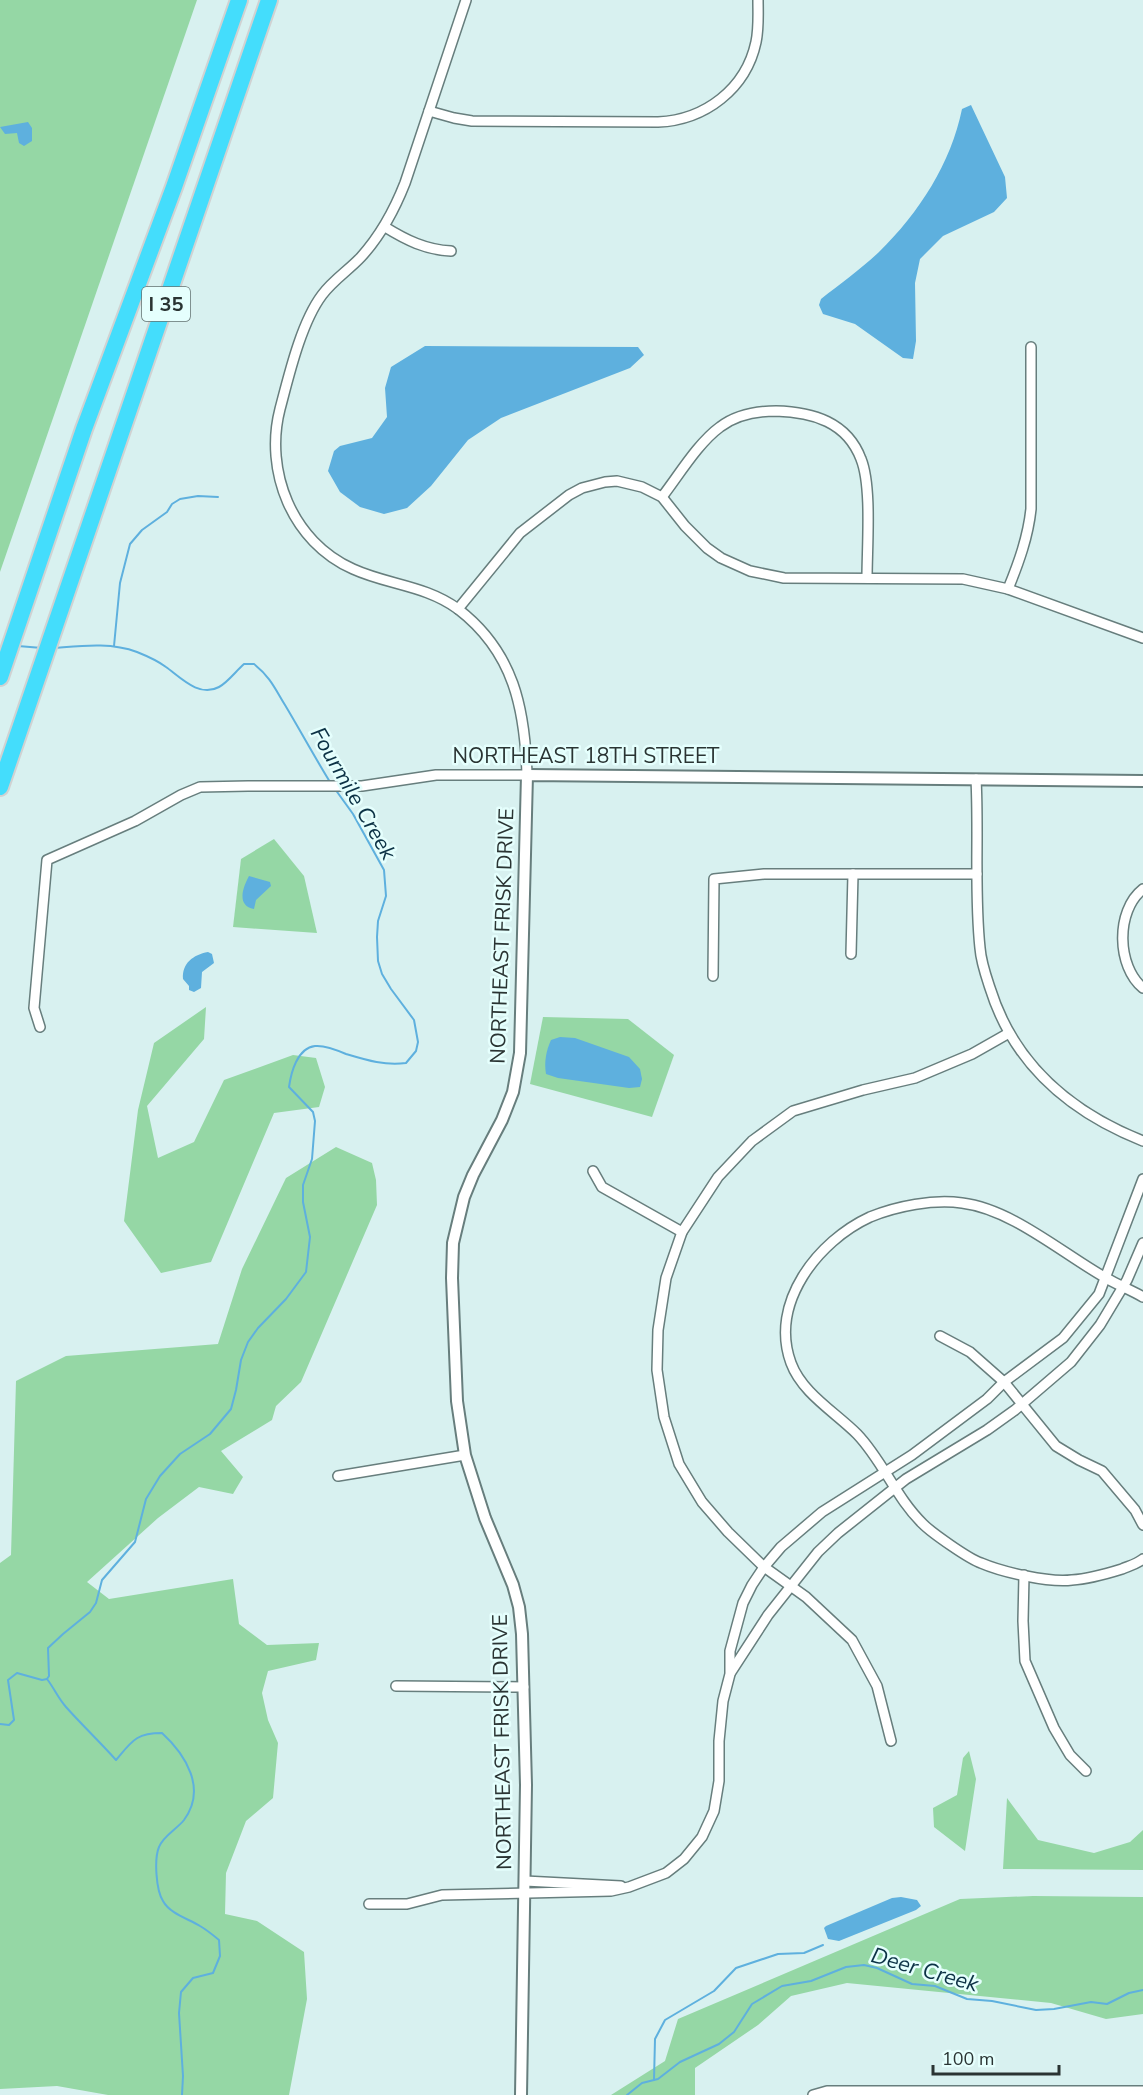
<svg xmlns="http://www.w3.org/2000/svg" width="1143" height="2095" viewBox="0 0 1143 2095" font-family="'Nunito Sans',sans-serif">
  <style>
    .green { fill: #95d7a5 }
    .water { fill: #5eb0de }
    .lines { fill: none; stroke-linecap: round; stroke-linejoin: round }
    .stream { stroke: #5eb0de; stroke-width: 2 }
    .minor-casing { stroke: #677e7d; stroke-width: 12 }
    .tertiary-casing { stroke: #677e7d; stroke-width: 14 }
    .motorway-casing { stroke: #d0d2d2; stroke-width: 20 }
    .minor { stroke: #fff; stroke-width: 9 }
    .tertiary { stroke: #fff; stroke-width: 10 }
    .motorway { stroke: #44ddfc; stroke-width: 16 }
    .labels { text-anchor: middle; stroke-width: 5; stroke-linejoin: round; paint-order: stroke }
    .shield { fill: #e5fffd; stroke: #627170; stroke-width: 1.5 }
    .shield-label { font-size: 20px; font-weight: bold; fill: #2a3433 }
    .street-label { font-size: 21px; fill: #2a3433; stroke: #e5fffd }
    .water-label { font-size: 22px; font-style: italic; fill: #0c3245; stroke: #e5fffd }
  </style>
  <rect width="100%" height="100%" fill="#d8f1f0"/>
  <g class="green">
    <path d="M0,0H197L0,572Z"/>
    <path d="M274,839L304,876L317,933L233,927L241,859Z"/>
    <path d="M206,1007L204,1039L147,1106L158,1158L194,1142L224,1080L293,1055L316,1058L325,1087L319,1107L274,1113L211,1262L161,1273L124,1221L138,1110L154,1043Z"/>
    <path d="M543,1017L628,1019L674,1055L652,1117L530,1084Z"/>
    <path d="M336,1147L372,1163L376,1180L377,1205L301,1382L276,1406L272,1420L221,1451L243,1477L233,1494L199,1487L158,1518L87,1582L109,1599L233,1579L239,1624L267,1645L319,1643L316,1660L268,1671L262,1693L268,1720L278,1743L273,1798L246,1821L226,1873L225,1914L257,1921L304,1952L307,1999L289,2095H108L57,2086L0,2089V1563L11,1555L16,1381L66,1356L218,1344L242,1269L286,1178Z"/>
    <path d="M969,1751L976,1779L965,1851L934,1827L933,1808L957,1795L963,1758Z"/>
    <path d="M1007,1798L1038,1840L1094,1853L1130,1842L1143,1830V1870L1003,1869Z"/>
    <path d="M1033,1896L1143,1897V2014L1106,2019L1051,2003L847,1983L791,1996L758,2025L695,2068V2095H611L665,2061L678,2019L960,1899Z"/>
  </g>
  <g class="water">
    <path d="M971,105L1005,177L1007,198L994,212L943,236L920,259L915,283L916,341L913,359L903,358L855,324L823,314L819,305L821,299C840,284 861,269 879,252C919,213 951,163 962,109Z"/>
    <path d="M28,122L32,128V141L24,146L19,143L17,133L5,134L0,127Z"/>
    <path d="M425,346L638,347L644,355L630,368L501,418L468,440L431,486L407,508L384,514L360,507L340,492L328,471L334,451L340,446L372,438L387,417L385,388L391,367Z"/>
    <path d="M249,876L270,882L271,886L256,900L254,909C236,906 243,887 249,876Z"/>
    <path d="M208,952L212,954L214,963L202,972L201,988L194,992L189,990V986L183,979C182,963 193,955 208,952Z"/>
    <path d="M560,1037L575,1038L629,1057L640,1069L642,1079L640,1087L629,1088L558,1078L546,1074C544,1062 546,1051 551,1040Z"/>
    <path d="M901,1897L917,1900L921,1906L916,1910L839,1941L828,1939L824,1928L826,1926L892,1898Z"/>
  </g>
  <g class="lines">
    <g class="stream">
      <path d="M18,646L42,648"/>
      <path d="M114,646L120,583L130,544L142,530L167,512L172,504L180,499L198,496L218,497"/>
      <path d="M53,648C81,646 110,642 137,652C147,656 158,661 166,667C180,677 199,698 219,687C228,682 236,671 244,664H254C271,678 274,687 285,705C300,730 314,756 330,782"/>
      <path d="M0,1724L9,1725L14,1720L8,1680L17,1673L42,1680L47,1679"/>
      <path d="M654,2080L655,2039L665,2020L714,1991L736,1968L778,1954L804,1953L823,1945"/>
      <path d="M182,2095L183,2076L179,2013L181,1992L193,1978L213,1973L220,1956L219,1940C213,1935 207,1930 200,1926C189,1919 170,1914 163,1901C156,1890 154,1859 159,1847C163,1836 177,1829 184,1820C207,1789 186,1755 162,1733C136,1733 132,1741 116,1760C100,1742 82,1725 66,1707C58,1698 54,1688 47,1679L49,1676L48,1648L63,1634L90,1612L96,1603L102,1580L135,1542L146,1499L160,1476L180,1454L210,1434L231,1409L236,1390L241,1360L248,1342L258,1328L286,1299L306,1272L310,1237L303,1202V1185L312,1159L315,1121L313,1112L289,1087C291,1073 297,1048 315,1046C325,1045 337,1050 346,1054C366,1060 385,1066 406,1063L416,1051L418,1042L414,1020L391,989L382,974L378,961L377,937L378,921L386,896L384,870L353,814L335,789"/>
      <path d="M627,2095L642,2083L658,2079L680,2062L719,2044L734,2032L752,2004L782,1986L811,1981L846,1967L864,1965L877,1968L912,1984L935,1986L967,1999L992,2001L1036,2010L1054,2009L1091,2002L1107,2004L1129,1993L1143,1990"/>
    </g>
    <g class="minor-casing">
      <g id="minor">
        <path d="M429,111L454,118L472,121L658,122C705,120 746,89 756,42C759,28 758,14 758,0"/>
        <path d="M385,227C406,240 426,250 451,251"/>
        <path d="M662,497C679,475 698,443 720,427C737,414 756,411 776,411C813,412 847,422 861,459C872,486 867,547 867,578"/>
        <path d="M1008,589C1019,562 1028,537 1031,509V347"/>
        <path d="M458,609L520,533L569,495L582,488L605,482L617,481L642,487L662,497L685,526L707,548L721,558L750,571L784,578L963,579L1008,589L1143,638"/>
        <path d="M976,779C979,835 974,892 980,948C981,962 986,976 990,988C1014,1065 1070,1112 1143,1141"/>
        <path d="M1143,889C1115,911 1117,967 1143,988"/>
        <path d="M851,954L853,874"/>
        <path d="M713,976L714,879L764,874H977"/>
        <path d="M40,1027L34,1008L47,860L135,821L181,795L200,787L248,786H362L436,775H527C525,709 514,652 458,609C425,585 388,585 353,569C292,542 264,471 280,409C289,375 301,323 322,295C333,280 349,270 361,257C381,235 394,211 405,183L466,0"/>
        <path d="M593,1171L602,1187L682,1232"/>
        <path d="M1143,1297C1131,1290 1118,1285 1106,1278C1063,1254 1012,1209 962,1203C933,1199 897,1206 870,1217C818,1241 769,1303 791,1363C802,1393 835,1412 857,1434C883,1461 896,1498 923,1524C932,1533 969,1559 981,1563C1002,1572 1049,1583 1072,1580C1089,1579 1106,1574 1122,1569C1129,1566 1137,1564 1143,1559"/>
        <path d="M940,1336L970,1352L1004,1382L1056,1446L1079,1460L1102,1471L1135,1510L1143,1525"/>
        <path d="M338,1476L465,1455"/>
        <path d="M1024,1575L1023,1621L1025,1661L1054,1728L1070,1755L1086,1771"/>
        <path d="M731,1672L768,1615L818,1552L838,1533L906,1479L987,1430L1015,1410L1071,1362L1100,1325L1127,1280L1143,1243"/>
        <path d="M396,1686L524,1687"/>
        <path d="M891,1741L877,1686L852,1640L806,1597L764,1567L728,1532L702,1502L679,1464L664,1417L657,1370L658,1330L666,1278L682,1232L718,1177L752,1141L793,1111L863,1090L915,1078L972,1054L1009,1033"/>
        <path d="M525,1881L621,1886"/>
        <path d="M369,1904H407L442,1895L611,1891L629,1887L666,1873L684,1859L702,1837L714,1811L719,1781V1741L723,1701L730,1674V1651L743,1603L752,1585L764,1567L781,1547L822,1512L912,1455L987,1399L1004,1382L1063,1338L1099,1294L1143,1179"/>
        <path d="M813,2095L827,2091H1143"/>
      </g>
    </g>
    <g class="tertiary-casing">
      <path id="tertiary" d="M521,2095L526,1785L522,1634L519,1607L513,1585L485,1518L465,1455L457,1401L452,1278L453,1243L464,1197L473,1175L502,1120L513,1092L520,1053L527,775L1143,781"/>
    </g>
    <g class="motorway-casing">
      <g id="motorway">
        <path d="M0,677L84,429L174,187L239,0"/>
        <path d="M0,787L269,0"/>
      </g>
    </g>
    <use href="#minor" class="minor"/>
    <use href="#tertiary" class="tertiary"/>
    <use href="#motorway" class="motorway"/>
  </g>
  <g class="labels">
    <rect class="shield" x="142" y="287" width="48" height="34" rx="4.5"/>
    <g class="shield-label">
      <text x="166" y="311">I 35</text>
    </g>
    <g class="street-label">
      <text x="586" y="763">NORTHEAST 18TH STREET</text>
      <text transform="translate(502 936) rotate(-88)" y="7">NORTHEAST FRISK DRIVE</text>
      <text transform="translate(502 1742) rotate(-91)" y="7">NORTHEAST FRISK DRIVE</text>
    </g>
    <g class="water-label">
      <text transform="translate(354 793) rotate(60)" y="8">Fourmile Creek</text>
      <text transform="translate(925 1969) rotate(16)" y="8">Deer Creek</text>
    </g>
  </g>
  <path d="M933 2065v9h126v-9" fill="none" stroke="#2a3433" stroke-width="3"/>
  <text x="942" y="2065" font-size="18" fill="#2a3433" stroke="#e5fffd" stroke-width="4.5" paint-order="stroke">100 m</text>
</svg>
